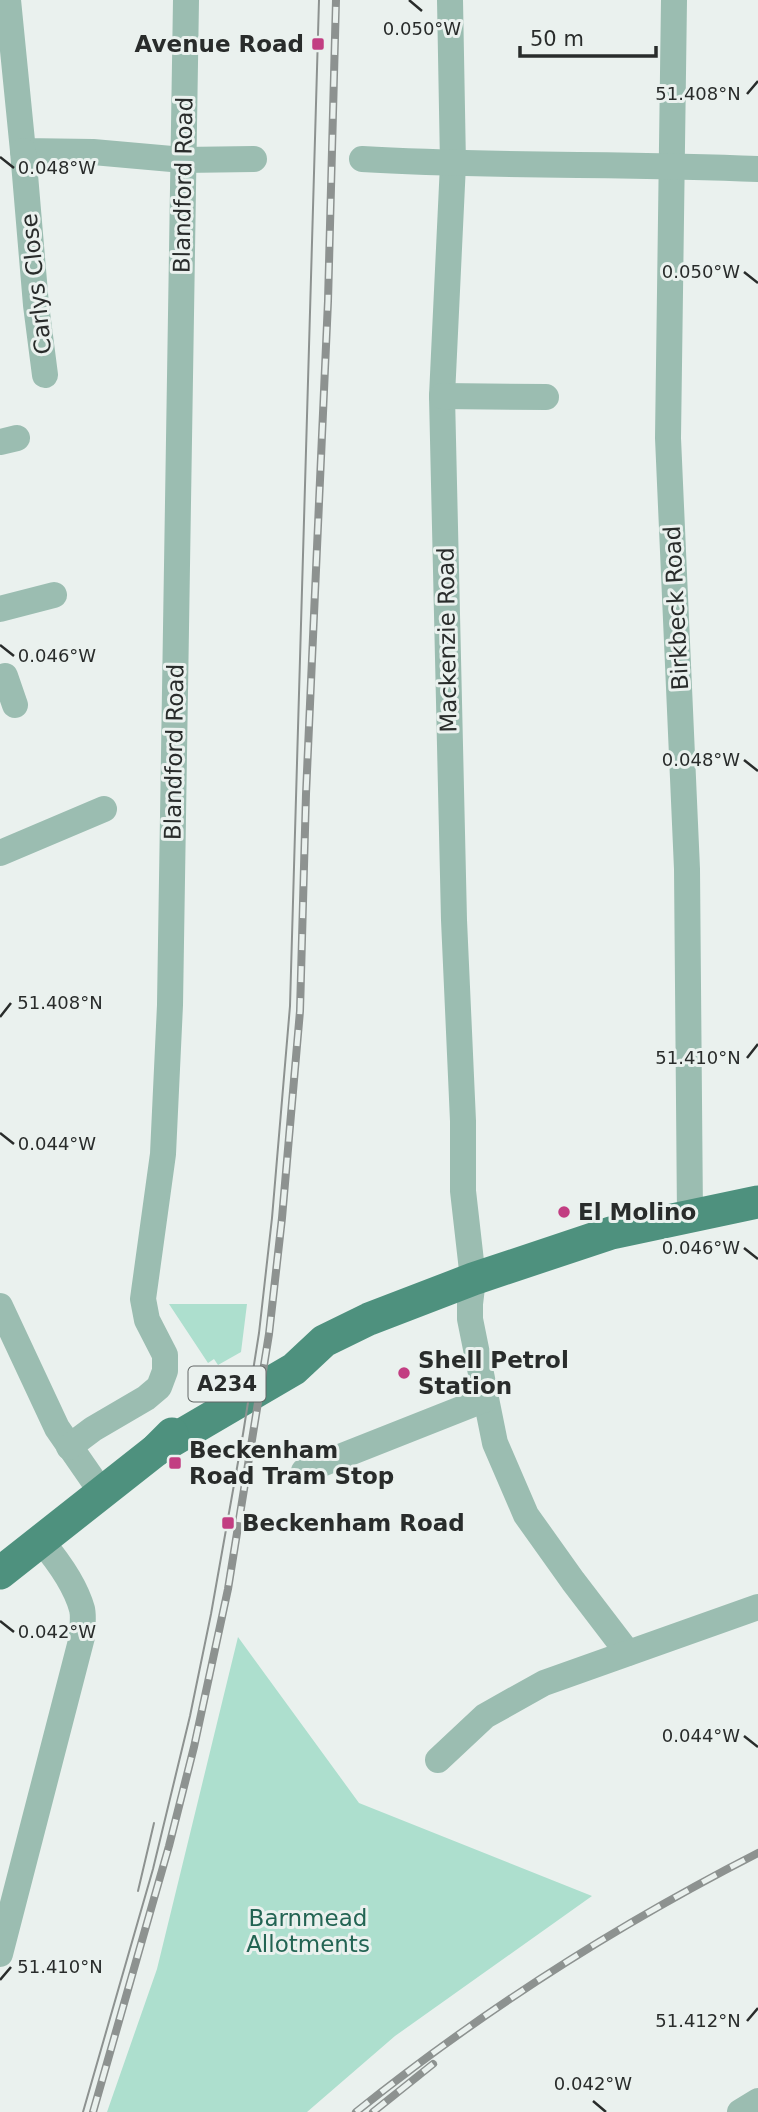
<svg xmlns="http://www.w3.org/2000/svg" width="758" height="2112" viewBox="0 0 758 2112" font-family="'DejaVu Sans',sans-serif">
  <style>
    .green { fill: #addfce }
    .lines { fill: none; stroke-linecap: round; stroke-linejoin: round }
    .minor { stroke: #9bbdb1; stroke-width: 26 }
    .major { stroke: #4e917e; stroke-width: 33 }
    .tram { stroke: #8d9290; stroke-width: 2 }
    .rail-casing { stroke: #8d9290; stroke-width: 8 }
    .rail { stroke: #eaf1ee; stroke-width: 5; stroke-dasharray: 16; stroke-linecap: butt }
    .ticks { fill: none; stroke: #292c2b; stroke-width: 2.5 }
    .poi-dot { fill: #c23e82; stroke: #eaf1ee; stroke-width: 2.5 }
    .labels { text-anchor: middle; stroke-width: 6; stroke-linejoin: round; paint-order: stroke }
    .shield { fill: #eaf1ee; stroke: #636766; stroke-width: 2 }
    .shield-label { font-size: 21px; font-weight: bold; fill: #292c2b }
    .poi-label { font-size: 23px; font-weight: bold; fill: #292c2b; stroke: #eaf1ee; text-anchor: start }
    .street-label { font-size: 23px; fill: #292c2b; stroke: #eaf1ee }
    .park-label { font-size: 23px; fill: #236453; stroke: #eaf1ee }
    .ticks-label { font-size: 18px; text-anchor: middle; fill: #292c2b; stroke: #eaf1ee; stroke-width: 6; stroke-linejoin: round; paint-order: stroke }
  </style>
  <rect width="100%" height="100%" fill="#eaf1ee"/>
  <g class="green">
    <path d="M169,1304H247L241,1352L218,1365L214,1359L208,1363Z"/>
    <path d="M238,1637L359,1803L592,1896L395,2036L307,2112H107L157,1969Z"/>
  </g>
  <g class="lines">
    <g class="minor">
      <path d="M8,0L23,151L93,152L183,160L254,159"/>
      <path d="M450,0L453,164L442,396L454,920L463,1121V1191L473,1279L470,1304V1319L495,1443L526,1515L573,1581L628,1653"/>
      <path d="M674,0L668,438L687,869L690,1216"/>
      <path d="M23,151L36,305L45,375"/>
      <path d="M362,159C494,167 626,163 758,169"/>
      <path d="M442,396L546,397"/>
      <path d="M0,442L17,438"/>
      <path d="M0,609L54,595"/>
      <path d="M5,676L15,705"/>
      <path d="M0,853L104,809"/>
      <path d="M0,1306L57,1428L102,1493"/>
      <path d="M69,1447L93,1429L146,1398L159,1387L165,1371V1355L147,1320L143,1299L163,1154L170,1005L186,0"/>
      <path d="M304,1471L486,1399"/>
      <path d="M438,1760L485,1716L544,1683L758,1607"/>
      <path d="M0,1954L82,1637C82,1628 84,1617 82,1609C75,1584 58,1561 42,1542"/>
      <path d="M740,2112L758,2101"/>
    </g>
    <g class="major">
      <path d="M156,1450L294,1369L324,1341L369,1319L473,1279L611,1233L758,1202"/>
      <path d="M0,1573L156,1450L172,1434"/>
    </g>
    <g class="tram">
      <path d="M138,1891L154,1823"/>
      <path d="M83,2112L153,1869L190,1716L211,1614L243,1434L259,1333L272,1218L290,1006L319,0"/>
    </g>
    <g class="rail-casing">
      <g id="rail">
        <path d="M93,2112L169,1846L194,1747L228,1589L269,1334L282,1218L300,1011L306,794L328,301L336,0"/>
        <path d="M356,2112C481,2012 615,1926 758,1853"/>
        <path d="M373,2112L433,2064"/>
      </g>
    </g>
    <use href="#rail" class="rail"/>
  </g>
  <path class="ticks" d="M409,0L422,11M747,94L758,81M0,157L14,168M744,272L758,283M0,645L14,656M744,760L758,771M0,1017L11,1003M747,1058L758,1044M0,1133L14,1144M744,1248L758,1259M0,1621L14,1632M744,1736L758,1747M0,1980L11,1967M747,2021L758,2008M593,2101L606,2112"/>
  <g class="poi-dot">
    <rect x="311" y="37" width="14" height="14" rx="3.5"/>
    <circle cx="564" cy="1212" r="7"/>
    <circle cx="404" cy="1373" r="7"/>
    <rect x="168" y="1456" width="14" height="14" rx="3.5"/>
    <rect x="221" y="1516" width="14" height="14" rx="3.5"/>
  </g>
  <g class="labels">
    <rect class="shield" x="188.5" y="1366.5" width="77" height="35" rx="5"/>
    <g class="shield-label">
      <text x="227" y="1391">A234</text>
    </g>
    <g class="poi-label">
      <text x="304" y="52" text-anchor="end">Avenue Road</text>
      <text x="578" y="1220">El Molino</text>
      <text x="418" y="1368">Shell Petrol<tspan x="418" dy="26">Station</tspan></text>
      <text x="189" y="1458">Beckenham<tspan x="189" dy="26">Road Tram Stop</tspan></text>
      <text x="242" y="1531">Beckenham Road</text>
    </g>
    <g class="street-label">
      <text transform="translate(183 185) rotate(-89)" y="8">Blandford Road</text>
      <text transform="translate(36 284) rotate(-96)" y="8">Carlys Close</text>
      <text transform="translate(676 608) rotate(-93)" y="8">Birkbeck Road</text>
      <text transform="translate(447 640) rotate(-91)" y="8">Mackenzie Road</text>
      <text transform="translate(174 752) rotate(-89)" y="8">Blandford Road</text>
    </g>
    <g class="park-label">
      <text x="308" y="1926">Barnmead<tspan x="308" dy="26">Allotments</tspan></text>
    </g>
  </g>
  <g class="ticks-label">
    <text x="422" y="35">0.050°W</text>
    <text x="698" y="100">51.408°N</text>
    <text x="57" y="174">0.048°W</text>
    <text x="701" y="278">0.050°W</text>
    <text x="57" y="662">0.046°W</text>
    <text x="701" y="766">0.048°W</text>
    <text x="60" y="1009">51.408°N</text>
    <text x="698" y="1064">51.410°N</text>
    <text x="57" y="1150">0.044°W</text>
    <text x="701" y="1254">0.046°W</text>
    <text x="57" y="1638">0.042°W</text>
    <text x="701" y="1742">0.044°W</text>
    <text x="60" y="1973">51.410°N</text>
    <text x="698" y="2027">51.412°N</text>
    <text x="593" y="2090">0.042°W</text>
  </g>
  <path d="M520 46v10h136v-10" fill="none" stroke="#292c2b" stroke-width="3.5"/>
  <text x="530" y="46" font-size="21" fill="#292c2b" stroke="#eaf1ee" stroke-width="5" paint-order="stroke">50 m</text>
</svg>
